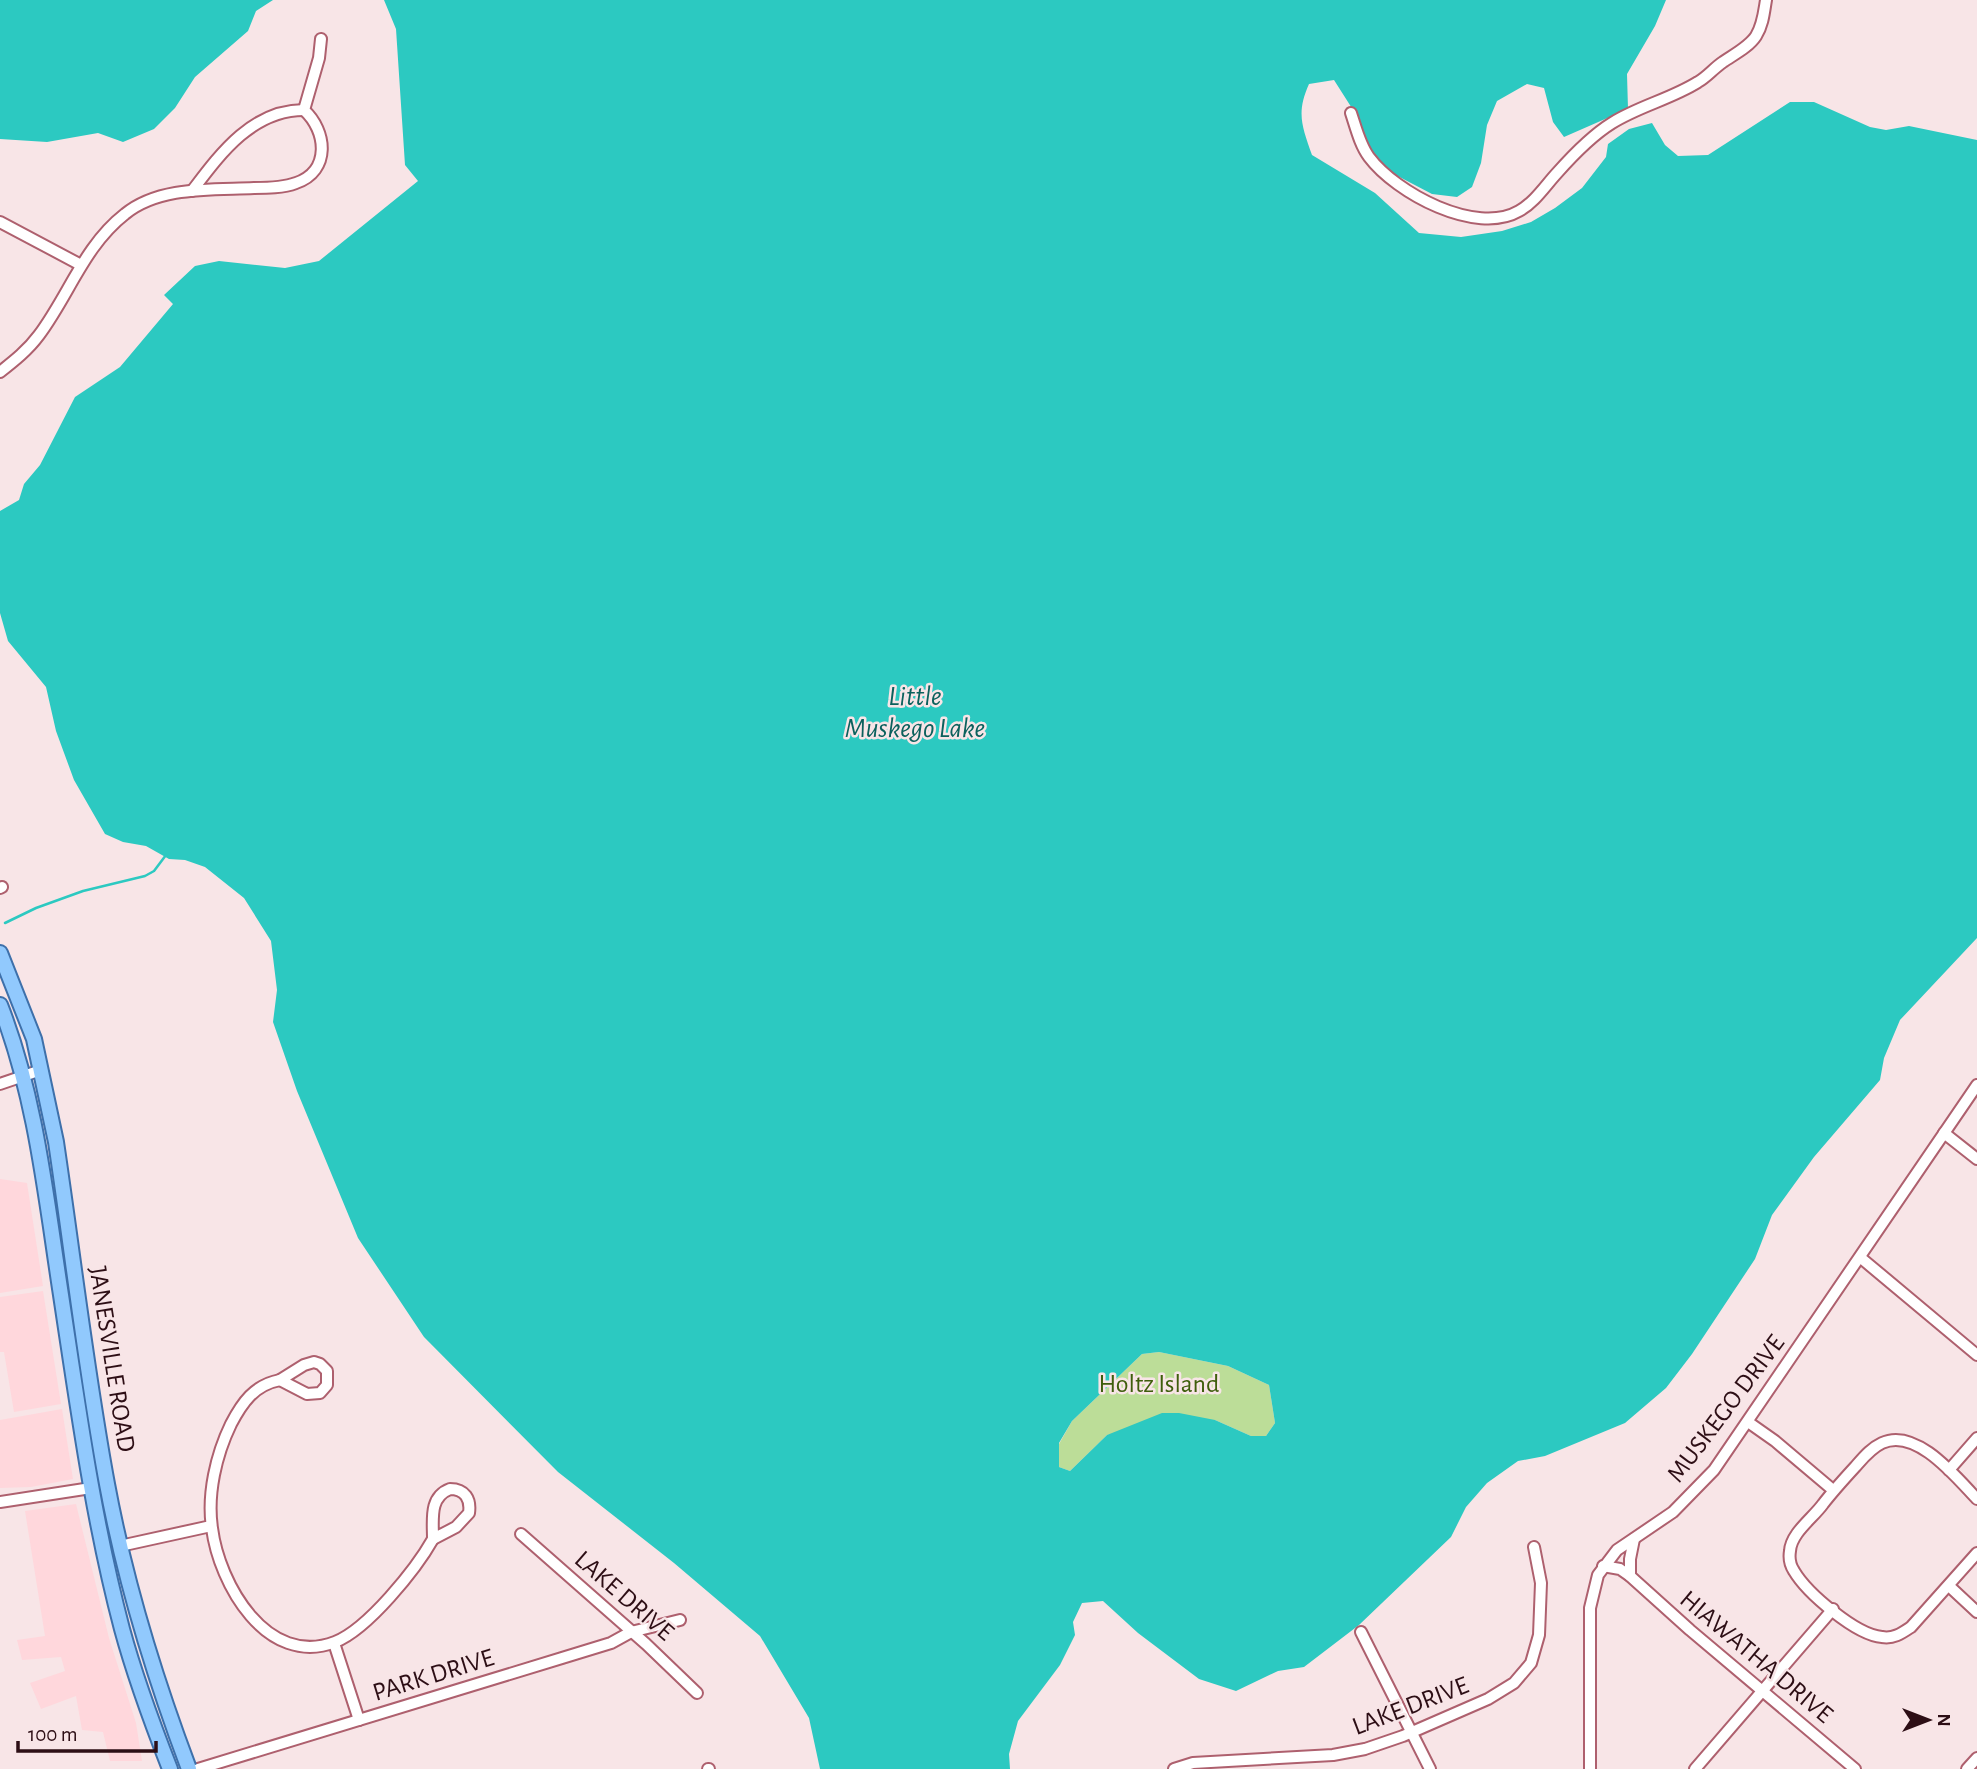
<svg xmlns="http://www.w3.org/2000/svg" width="1977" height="1769" viewBox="0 0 1977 1769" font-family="'Alegreya Sans',sans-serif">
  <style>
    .built { fill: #ffd7dc }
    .green { fill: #bcdd98 }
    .water { fill: #2cc9c1; fill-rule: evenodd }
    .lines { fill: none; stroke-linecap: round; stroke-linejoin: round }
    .stream { stroke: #2cc9c1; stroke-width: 2.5 }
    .minor-casing { stroke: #ae606e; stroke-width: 14 }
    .major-casing { stroke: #3e70aa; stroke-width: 18 }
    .minor { stroke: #fff; stroke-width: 10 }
    .major { stroke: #91c9fd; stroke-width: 14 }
    .labels { text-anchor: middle; stroke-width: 5; stroke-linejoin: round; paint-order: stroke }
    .street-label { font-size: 26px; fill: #2d0e15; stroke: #f8e5e7 }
    .park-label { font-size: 26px; fill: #3f5e0c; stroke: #f8e5e7 }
    .water-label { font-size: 28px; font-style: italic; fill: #0c615d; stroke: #f8e5e7 }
  </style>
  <rect width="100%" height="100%" fill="#f8e5e7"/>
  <g class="built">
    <path d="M0,1179L27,1183L43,1286L0,1293Z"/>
    <path d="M43,1291L61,1404L14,1412L4,1352H0V1297Z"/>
    <path d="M62,1409L73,1479L31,1487L0,1488V1420Z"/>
    <path d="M76,1504L109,1638L136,1723L142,1761H110L103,1732L82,1730L76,1696L41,1709L30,1683L65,1671L61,1657L22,1660L17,1640L45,1636L25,1511Z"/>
  </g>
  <path class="green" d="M1159,1352L1228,1366L1269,1385L1275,1423L1266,1436H1251L1215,1420L1107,1435L1070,1471L1059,1467V1444L1072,1421L1142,1354Z"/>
  <g class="water">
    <path d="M0,0H273L256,11L248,31L195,77L175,108L154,129L123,142L98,133L47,142L0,139Z"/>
    <path d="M384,0H1666L1655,26L1627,74L1628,109L1564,137L1553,122L1544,88L1527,84L1497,101L1487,125L1481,163L1472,187L1457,197L1432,194L1388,171L1369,148L1355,113L1334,80L1309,84C1296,113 1302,126 1312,155L1375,193L1419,233L1461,237L1502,231L1531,222L1555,208L1582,188L1606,157L1608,144L1629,129L1652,123L1665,145L1678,156L1708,155L1790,102H1814L1870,127L1886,130L1909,126L1977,140V938L1900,1020L1884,1058L1880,1080L1814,1157L1772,1215L1755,1259L1692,1354L1666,1388L1625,1423L1545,1456L1518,1461L1487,1483L1466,1507L1451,1537L1359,1625L1304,1667L1278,1671L1236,1691L1199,1679L1138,1633L1103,1601L1082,1603L1073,1622L1075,1635L1060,1665L1018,1721L1009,1754L1010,1769H820L809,1718L760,1636L674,1563L558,1472L424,1337L358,1238L297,1091L273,1022L277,990L271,941L244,898L205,867L185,860L169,859L146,846L123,842L105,834L74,780L56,731L46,687L8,641L0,613V511L19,500L24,484L40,465L75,397L120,367L173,304L164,295L195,266L219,261L285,268L319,261L418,181L405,165L396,29ZM1159,1352L1228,1366L1269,1385L1275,1423L1266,1436H1251L1215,1420L1179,1413H1162L1107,1435L1070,1471L1059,1467V1443L1072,1421L1142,1354Z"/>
  </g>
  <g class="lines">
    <path class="stream" d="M5,923L36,908L83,891L145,876L154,871L166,855"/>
    <g class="minor-casing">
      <g id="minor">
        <path d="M1351,113C1356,128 1360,145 1369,157C1396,193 1476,236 1519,211C1535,202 1545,186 1557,173C1573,155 1591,136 1612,123C1639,106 1671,99 1698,82C1707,77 1714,68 1723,62C1733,55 1749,47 1756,36C1763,25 1764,12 1766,0"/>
        <path d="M192,191C220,154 252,110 304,110"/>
        <path d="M0,222L81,265"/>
        <path d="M0,372C14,361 28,350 39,335C69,295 84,246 125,214C159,186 212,190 254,188C267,188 283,188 296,183C331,171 327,131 304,110L319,58L321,39"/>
        <path d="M0,888L2,887"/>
        <path d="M0,1084L41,1070"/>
        <path d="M1944,1133L1977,1159"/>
        <path d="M1861,1258L1977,1355"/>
        <path d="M314,1362L320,1364L327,1371V1385L320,1393L307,1394L280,1380L304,1365Z"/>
        <path d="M280,1380C254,1385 242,1403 231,1424C216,1455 207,1494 212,1528C219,1584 267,1668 335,1642C368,1629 416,1569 433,1539"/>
        <path d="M1748,1422L1775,1441L1833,1490"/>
        <path d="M1949,1470L1977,1438"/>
        <path d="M450,1489C465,1489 471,1499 469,1513L456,1527L433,1539C433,1519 429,1497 450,1489Z"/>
        <path d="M1977,1499C1956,1477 1916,1427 1882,1443C1871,1448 1863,1458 1855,1467C1844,1479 1833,1491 1823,1504C1813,1518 1791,1533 1790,1551C1789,1557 1790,1565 1794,1571C1807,1593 1856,1635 1882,1637C1894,1639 1902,1633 1911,1627L1977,1553"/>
        <path d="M0,1502L91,1488"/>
        <path d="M521,1534L646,1644L697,1693"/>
        <path d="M120,1546L211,1526"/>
        <path d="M1603,1566L1620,1569L1630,1576L1690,1630L1855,1769"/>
        <path d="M1630,1576V1559L1634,1539"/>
        <path d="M1949,1586L1977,1612"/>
        <path d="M1361,1632L1430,1769"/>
        <path d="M334,1643L359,1720"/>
        <path d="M198,1769L562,1658L611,1643L631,1632L680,1620"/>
        <path d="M708,1769H709"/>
        <path d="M1174,1769L1193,1763L1333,1755L1365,1749L1403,1736L1488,1699L1514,1683L1531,1663L1539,1635L1541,1583L1534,1547"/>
        <path d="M1590,1769V1608L1598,1575L1617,1550L1673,1512L1714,1470L1977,1085"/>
        <path d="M1695,1769L1833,1609"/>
        <path d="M1967,1769L1977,1758"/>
      </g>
    </g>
    <g class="major-casing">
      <g id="major">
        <path d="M0,953L34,1039L56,1142C73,1256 86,1371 107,1484C125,1581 154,1676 189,1769"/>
        <path d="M0,1005C36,1097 46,1198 61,1295C78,1407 93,1519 122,1629C135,1677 152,1723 170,1769"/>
      </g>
    </g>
    <use href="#minor" class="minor"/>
    <use href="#major" class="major"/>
  </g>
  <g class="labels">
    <g class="street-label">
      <text transform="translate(113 1359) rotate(81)" y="9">JANESVILLE ROAD</text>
      <text transform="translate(1725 1408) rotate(-53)" y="9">MUSKEGO DRIVE</text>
      <text transform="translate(625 1595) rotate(41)" y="9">LAKE DRIVE</text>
      <text transform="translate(1757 1656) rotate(40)" y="9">HIAWATHA DRIVE</text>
      <text transform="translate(433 1674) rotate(-17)" y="9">PARK DRIVE</text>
      <text transform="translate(1410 1705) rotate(-21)" y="9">LAKE DRIVE</text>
    </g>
    <g class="park-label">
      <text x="1159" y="1392">Holtz Island</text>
    </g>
    <g class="water-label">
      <text x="915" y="705">Little<tspan x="915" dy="32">Muskego Lake</tspan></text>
    </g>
  </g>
  <g transform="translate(1928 1720) rotate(90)" stroke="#f8e5e7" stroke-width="5" paint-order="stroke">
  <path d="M0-5L12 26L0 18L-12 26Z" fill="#2d0e15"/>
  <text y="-10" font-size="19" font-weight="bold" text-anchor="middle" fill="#2d0e15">N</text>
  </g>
  <path d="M18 1741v10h138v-10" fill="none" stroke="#2d0e15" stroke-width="3.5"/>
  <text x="28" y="1741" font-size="21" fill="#2d0e15" stroke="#f8e5e7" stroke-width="5" paint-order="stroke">100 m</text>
</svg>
